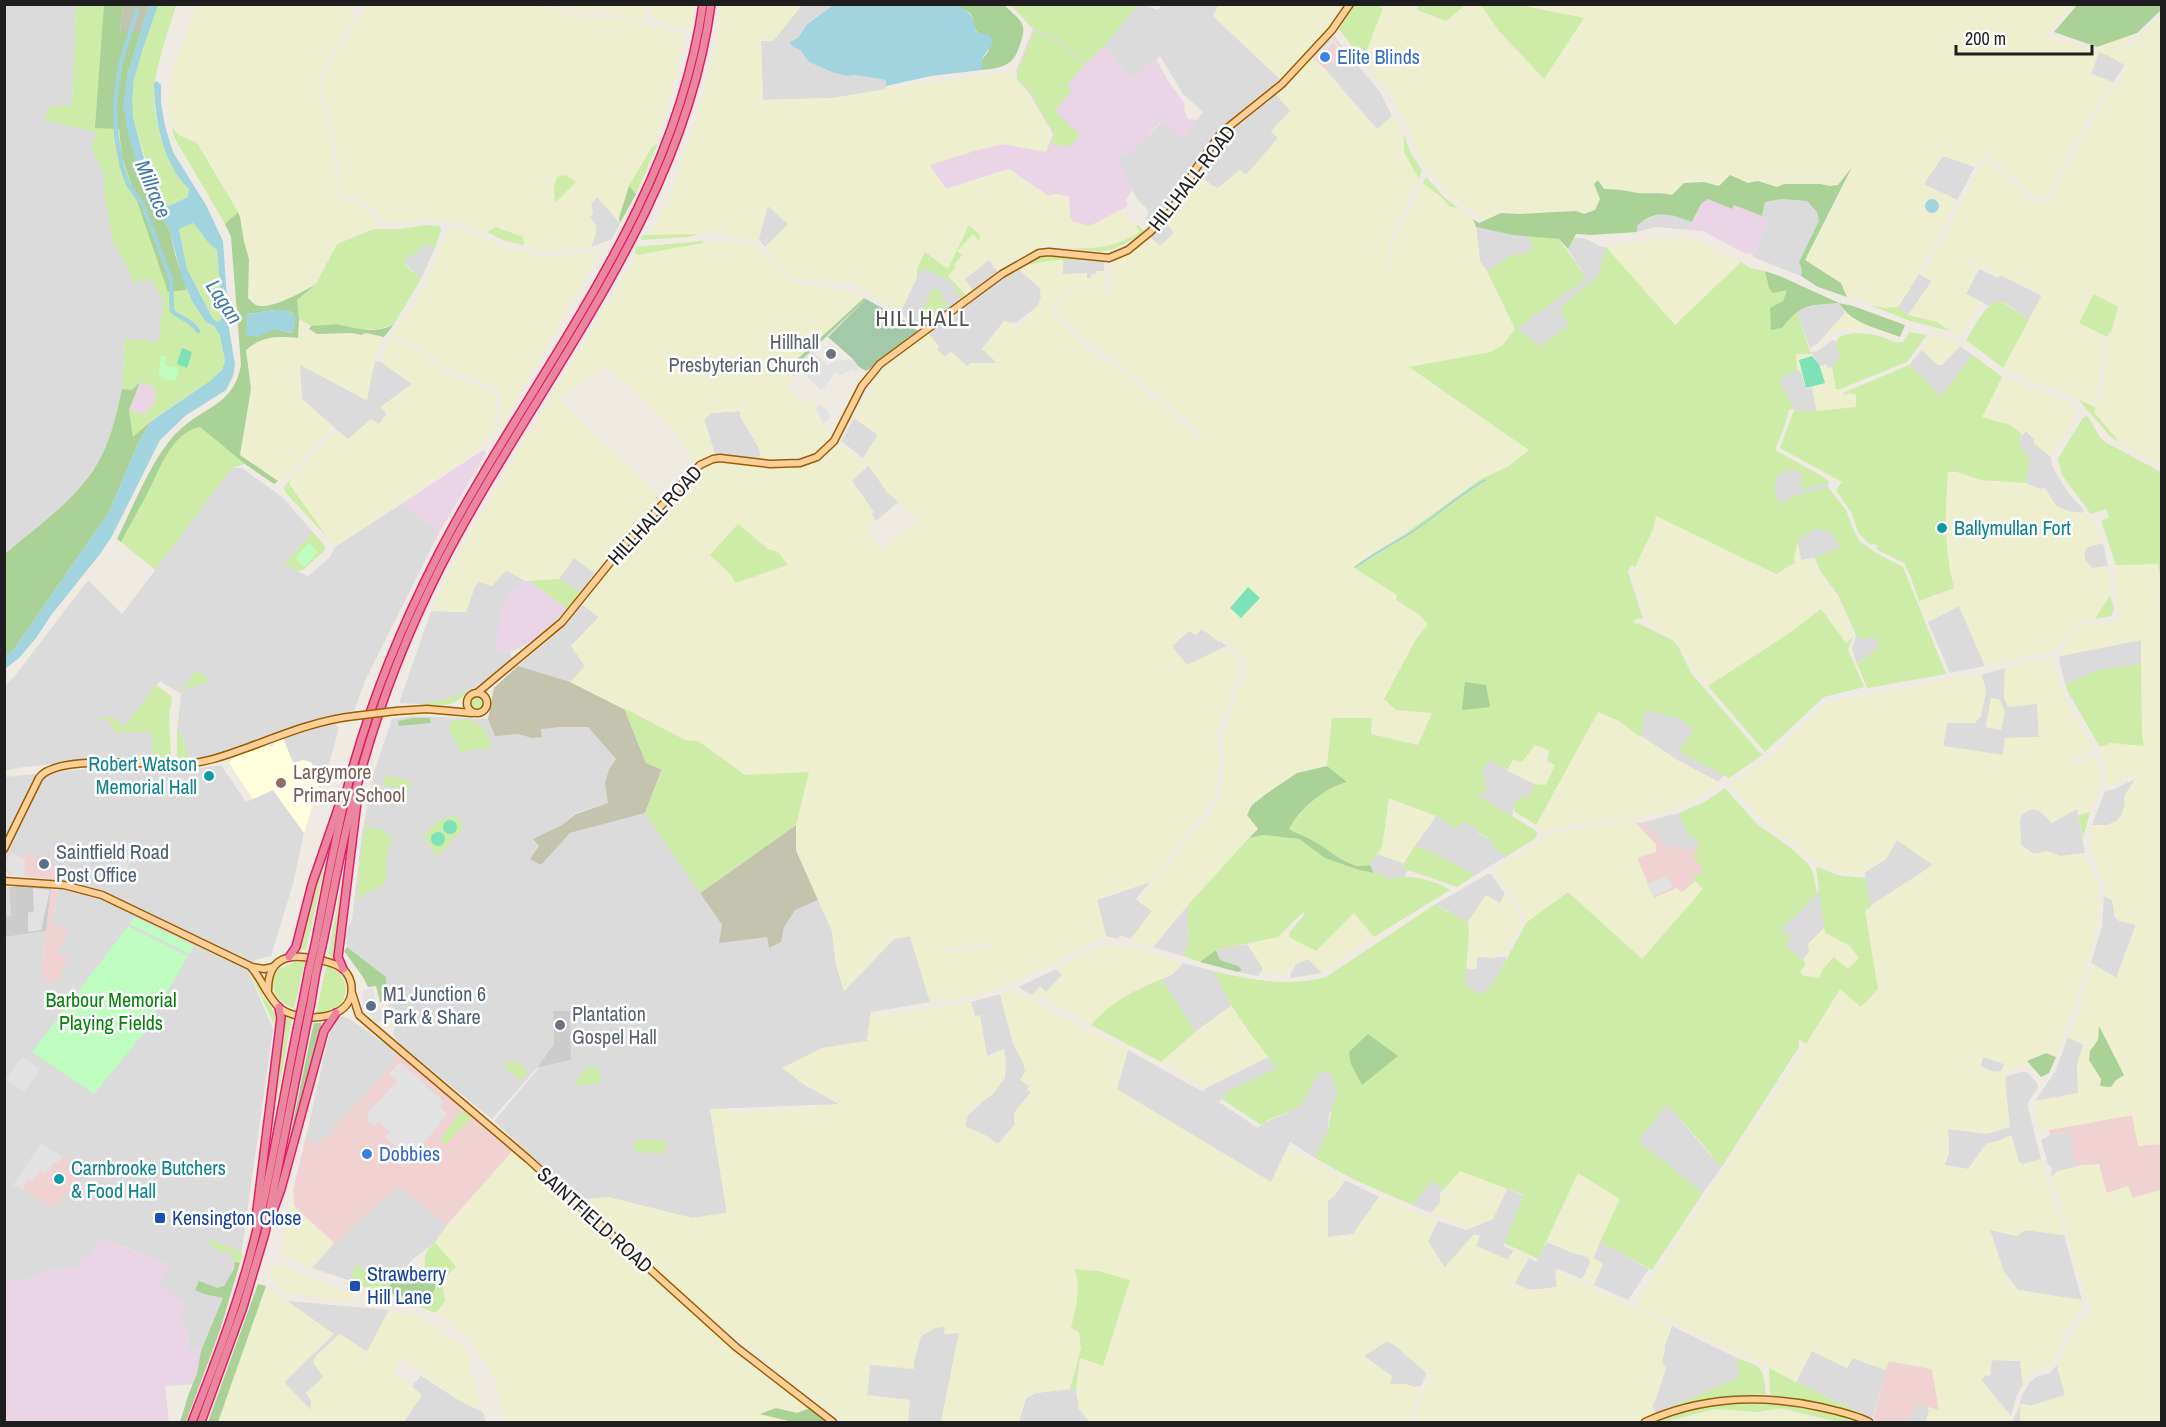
<svg xmlns="http://www.w3.org/2000/svg" width="2166" height="1427" viewBox="0 0 2166 1427" font-family="'Archivo Narrow',sans-serif">
  <style>
    .residential { fill: #dcdbdb; fill-rule: evenodd }
    .commercial { fill: #f1d2d2 }
    .industrial { fill: #e9d5e6 }
    .education { fill: #fffedd }
    .religious { fill: #ccc }
    .construction { fill: #c4c3ae }
    .farmland { fill: #eeefce; fill-rule: evenodd }
    .grass { fill: #cceca7 }
    .forest { fill: #aad196; fill-rule: evenodd }
    .cemetery { fill: #a3c9a8 }
    .park { fill: #befcc0 }
    .pitch { fill: #7de2b7 }
    .parking { fill: #e2e2e2 }
    .water { fill: #a2d4df; fill-rule: evenodd }
    .lines { fill: none; stroke-linecap: round; stroke-linejoin: round }
    .stream { stroke: #a2d4df; stroke-width: 1.5 }
    .canal { stroke: #a2d4df; stroke-width: 4.5 }
    .major-casing { stroke: #985f00; stroke-width: 9 }
    .highway-casing { stroke: #e21c68; stroke-width: 10 }
    .major { stroke: #ffcf99; stroke-width: 6 }
    .highway { stroke: #ea879e; stroke-width: 7 }
    .major-bridge-casing { stroke: #985f00; stroke-width: 9; stroke-linecap: butt }
    .highway-bridge-casing { stroke: #e21c68; stroke-width: 10; stroke-linecap: butt }
    .major-bridge { stroke: #ffcf99; stroke-width: 6 }
    .highway-bridge { stroke: #ea879e; stroke-width: 7 }
    .shop-dot { fill: #3f7fe0; stroke: #fff; stroke-width: 2 }
    .worship-dot { fill: #6b7280; stroke: #fff; stroke-width: 2 }
    .culture-dot { fill: #0f9aa8; stroke: #fff; stroke-width: 2 }
    .education-dot { fill: #8d6e63; stroke: #fff; stroke-width: 2 }
    .service-dot { fill: #5c6f8a; stroke: #fff; stroke-width: 2 }
    .transit-dot { fill: #1a4fb4; stroke: #fff; stroke-width: 2 }
    .labels { text-anchor: middle; stroke-width: 5; stroke-linejoin: round; paint-order: stroke }
    .shop-label { font-size: 20px; fill: #366cbe; stroke: #fff; text-anchor: start }
    .street-label { font-size: 20px; fill: #1e1e1e; stroke: #fff }
    .worship-label { font-size: 20px; fill: #5b616d; stroke: #fff; text-anchor: end }
    .culture-label { font-size: 20px; fill: #0d838f; stroke: #fff; text-anchor: start }
    .education-label { font-size: 20px; fill: #785e54; stroke: #fff; text-anchor: start }
    .service-label { font-size: 20px; fill: #4e5e75; stroke: #fff; text-anchor: start }
    .park-label { font-size: 20px; fill: #07810c; stroke: #fff }
    .transit-label { font-size: 20px; fill: #164399; stroke: #fff; text-anchor: start }
    .water-label { font-size: 21px; font-style: italic; fill: #437aaa; stroke: #fff }
    .quarter-label { font-size: 22px; letter-spacing: 1.5px; fill: #515151; stroke: #fff }
  </style>
  <rect width="100%" height="100%" fill="#efebe3"/>
  <g class="residential">
    <path d="M5,5H76L72,106L96,132L92,149L103,169L105,198L113,242L130,271L132,283L150,278L164,299L158,342L125,339L122,389L113,427L102,456L82,485L67,503L5,554Z"/>
    <path d="M802,5H835L806,24L798,38L797,49L801,51L809,62L847,76L855,75L886,80V89L833,98L763,100L761,41H773Z"/>
    <path d="M1138,5H1144L1158,10L1162,5H1219L1213,16L1280,79L1270,88L1291,111L1271,131L1278,138L1246,175L1240,170L1218,188L1211,185L1191,168L1170,208L1153,226L1145,218L1148,215L1147,209L1137,199L1116,156L1149,136L1162,121L1183,139L1203,112L1183,94L1160,56L1131,79L1104,46Z"/>
    <path d="M1344,49L1380,92L1392,116L1377,129L1325,69Z"/>
    <path d="M2099,52L2107,55L2125,65L2113,82L2091,74Z"/>
    <path d="M1943,155L1975,167L1957,200L1923,184Z"/>
    <path d="M597,196L620,223L612,239L591,247L596,233L590,216L593,214L591,205Z"/>
    <path d="M1782,199L1807,201L1817,212L1820,221L1799,262L1802,270L1801,276L1753,257L1752,253H1755L1768,221L1762,216L1765,202Z"/>
    <path d="M768,206L788,224L765,247L759,239Z"/>
    <path d="M1669,213L1692,222L1689,230L1655,227L1637,232V226L1642,222L1657,215Z"/>
    <path d="M1165,221L1174,233L1160,246L1149,236Z"/>
    <path d="M1476,227L1513,235L1528,236L1534,248L1518,256L1516,253L1487,271L1480,262Z"/>
    <path d="M1574,238H1584L1602,247H1606V253L1598,276L1561,312L1569,325L1541,346L1516,329L1586,278L1568,249Z"/>
    <path d="M424,244L435,248L421,279L408,266L404,264L408,254Z"/>
    <path d="M990,259L1001,277L1017,268L1040,288L1041,297L1038,306L1022,318L1014,323L1004,321L982,349L998,363H971L967,367L951,352L946,358L936,350L929,334H926L896,309H902L921,268L950,280L965,302L977,295L964,279Z"/>
    <path d="M1063,259L1104,261V271H1096V274L1091,278H1087V274H1063Z"/>
    <path d="M1979,269L1998,278L2000,275L2042,296L2029,320L2006,303L1996,302L1989,306L1966,294Z"/>
    <path d="M1919,274L1932,281L1908,315L1898,307Z"/>
    <path d="M1839,303L1845,313L1818,343L1810,348L1796,311L1808,306Z"/>
    <path d="M1832,340L1836,341L1840,357L1832,367L1827,369L1820,366L1811,352L1818,351Z"/>
    <path d="M1960,346L1973,355L1940,397L1928,382L1909,365L1922,350L1936,364L1942,365Z"/>
    <path d="M375,361L381,362L413,384L381,407L387,414L378,425L371,419L348,440L302,399L299,364L366,400Z"/>
    <path d="M1797,370L1801,372L1806,389L1812,388L1817,411L1794,410L1778,380Z"/>
    <path d="M740,411V416L759,448L761,459L715,454L704,419L711,413Z"/>
    <path d="M854,418L878,435L863,458L841,441Z"/>
    <path d="M2026,431L2034,439V443L2051,457L2052,465L2058,477L2071,496L2084,510L2082,513L2065,511L2056,506L2045,488L2040,489L2026,483L2030,458L2022,450L2018,441Z"/>
    <path d="M1775,446V450L1823,477L1829,482L1828,487L1831,491L1787,509L1722,479Z"/>
    <path d="M869,465L887,492L898,502L876,521L852,481Z"/>
    <path d="M232,468H242L282,497L313,532L285,563L297,571L308,576L330,557L335,547L403,503L439,533L365,681L354,711L304,723L205,758L190,760L180,731H177L181,694L160,681L124,727L112,717L100,719L108,720L116,732H151L154,761H84L16,768L5,771V685L14,677L88,580L122,614Z"/>
    <path d="M1814,529L1829,531L1842,547L1815,558L1801,560L1797,540Z"/>
    <path d="M2103,543L2108,566L2092,568L2085,560L2084,553L2087,547Z"/>
    <path d="M574,558L594,573L581,593L559,579Z"/>
    <path d="M506,570L525,581L507,597L497,651L510,652L512,659L488,682L451,698L419,704L399,703L431,611L466,612L475,586L479,582L492,586Z"/>
    <path d="M580,603L599,617L571,646L585,666L588,727L616,759L609,769L605,783L608,803L576,813L562,825L534,839L539,846L530,859L541,865L570,833L645,813L722,925L767,937L769,948L781,942L784,927L795,909L818,900L832,931L836,965L844,991L894,939L910,936L930,1002L871,1012L867,1041L822,1048L803,1084L840,1104L710,1109L727,1213L692,1218L608,1197L579,1200L494,1121L539,1068L571,1060L553,1011L554,1044L537,1068L492,1119L399,1044L393,1033L396,1023L387,1002L386,977L347,947L346,933L352,920L362,833L374,772L392,719L413,716L488,719L494,688L560,629Z"/>
    <path d="M1959,606L1985,666L1950,673L1928,622Z"/>
    <path d="M1202,629L1227,646L1187,665L1171,646L1189,631Z"/>
    <path d="M1856,635L1863,639L1873,637L1880,647L1857,664L1852,649Z"/>
    <path d="M2141,640V664L2099,670L2065,684L2059,660L2060,656Z"/>
    <path d="M2005,668L2004,698L2037,704L2039,737L2005,738L2003,755L1943,746L1947,723H1975L1985,686L1981,675ZM1991,698L2001,730L1986,727Z"/>
    <path d="M1646,710L1680,719L1694,730L1679,751L1724,775L1718,782L1679,761L1640,737Z"/>
    <path d="M335,724L339,728L329,764L325,766L321,777L293,763L283,738L299,732Z"/>
    <path d="M1489,760L1535,784L1527,798L1514,807L1512,816L1474,794L1482,771Z"/>
    <path d="M221,765L246,802L273,790L304,833L293,884L271,956L255,960L248,970L273,1029L241,1256L210,1349L187,1350L189,1338L181,1319L159,1283L168,1264L122,1246L75,1268L44,1270L45,1276L5,1282V937L46,931L41,976L58,953V927L52,922L60,880L62,878L58,867L50,866L51,856L24,857L5,863V777L105,767L188,770Z"/>
    <path d="M2135,779L2124,797L2125,805L2122,814L2117,821L2107,825H2092L2105,791L2115,789Z"/>
    <path d="M2031,809L2040,811L2052,823L2077,809L2085,853L2060,856L2047,851L2034,854L2021,845L2020,819L2023,814Z"/>
    <path d="M1679,813L1688,836L1693,834L1699,845L1688,852L1683,848L1672,850L1665,845L1643,822Z"/>
    <path d="M1436,816L1455,828L1465,821L1478,830V833L1495,842L1492,847L1507,856L1472,877V874L1436,854L1415,846Z"/>
    <path d="M1897,840L1933,865L1871,907L1866,889L1865,872L1886,859Z"/>
    <path d="M1378,854L1403,863L1402,866L1408,870L1404,877L1388,879L1374,873L1370,865Z"/>
    <path d="M1488,874H1491L1505,894L1500,904L1486,895L1468,922L1452,916L1449,911L1434,905Z"/>
    <path d="M1150,882L1136,899L1152,911L1131,939L1120,935L1118,939L1106,936L1097,900Z"/>
    <path d="M5,887H9L11,917H5Z"/>
    <path d="M1820,889L1826,926L1809,944V952L1803,960L1786,945L1781,927L1807,905Z"/>
    <path d="M2104,896L2112,900L2115,917L2119,921L2136,924L2116,978L2091,963L2102,927Z"/>
    <path d="M1189,904L1188,919L1189,943L1183,956L1153,947Z"/>
    <path d="M1247,944L1261,965L1263,971L1260,972L1258,976L1238,972L1241,970L1220,960L1216,950Z"/>
    <path d="M1477,957H1507L1498,975L1483,995L1465,985L1466,969H1476Z"/>
    <path d="M1308,959L1322,973L1291,978L1290,975L1296,964Z"/>
    <path d="M1183,963L1214,971L1231,1006L1195,1032L1162,979L1173,974Z"/>
    <path d="M1056,969L1062,975L1046,992L1040,987L1032,995L1018,987Z"/>
    <path d="M1000,994L1013,1043L1023,1062L1031,1092L1014,1113L1015,1124L998,1144L985,1135L965,1126L968,1115L981,1104L1004,1050L987,1057L980,1016H975L971,1002Z"/>
    <path d="M342,1016L348,1018L397,1052L392,1065L319,1146L306,1136L331,1027L334,1019Z"/>
    <path d="M2068,1037L2083,1044L2077,1065L2078,1093L2035,1101L2055,1072Z"/>
    <path d="M1128,1050L1203,1092L1206,1088L1268,1057L1277,1068L1231,1090L1219,1102L1258,1128L1264,1123L1288,1113L1302,1103L1316,1076L1321,1072L1329,1071L1334,1078L1337,1090L1336,1101L1329,1114L1328,1131L1315,1158L1290,1142L1271,1182L1116,1089Z"/>
    <path d="M1983,1057L2004,1064L2002,1071L1994,1072L1980,1066Z"/>
    <path d="M2021,1072H2027L2037,1083L2038,1088L2028,1102V1108L2041,1159L2023,1164L2019,1162L2011,1135L2001,1140L1986,1144L1968,1169L1944,1165L1949,1154L1948,1129L1957,1130L2007,1076Z"/>
    <path d="M1667,1104L1721,1168L1703,1193L1638,1141Z"/>
    <path d="M2071,1132L2076,1167L2058,1171L2051,1177L2052,1167L2048,1164L2041,1140L2050,1135Z"/>
    <path d="M1345,1180L1379,1197L1353,1234L1328,1237V1201L1335,1195Z"/>
    <path d="M1433,1180L1444,1189L1440,1194V1203L1431,1213L1412,1205Z"/>
    <path d="M398,1187L448,1224L435,1242L411,1261L397,1281L391,1283L356,1265L351,1281L312,1268L334,1243Z"/>
    <path d="M1507,1189L1524,1196L1503,1246L1514,1251L1507,1260L1476,1246L1445,1268L1428,1241L1438,1221L1466,1230L1493,1219Z"/>
    <path d="M1990,1230L2017,1236L2025,1230L2064,1235L2082,1300L2018,1290L2004,1272Z"/>
    <path d="M1547,1242L1573,1253L1588,1257L1591,1263L1582,1279L1558,1269L1556,1270L1557,1288L1529,1290L1514,1283L1529,1258L1536,1262Z"/>
    <path d="M1600,1242L1649,1269L1628,1300L1594,1285L1603,1264L1593,1258Z"/>
    <path d="M287,1301L389,1310L367,1352L340,1334L317,1355L313,1362L323,1377L311,1401V1411L284,1382L333,1334Z"/>
    <path d="M945,1326V1334L959,1332L941,1422H908L909,1400L867,1396L870,1365L914,1361L921,1336L935,1328Z"/>
    <path d="M1672,1326L1735,1357L1741,1376L1657,1414L1652,1406L1656,1399L1664,1368L1662,1361L1665,1349L1664,1348Z"/>
    <path d="M1387,1341L1396,1346L1406,1356L1427,1372L1421,1386L1414,1387L1406,1384H1390L1364,1356Z"/>
    <path d="M1812,1351L1847,1368L1852,1358L1886,1370L1872,1419L1796,1382Z"/>
    <path d="M1992,1360L2020,1361L2023,1384L2016,1397L2011,1416L1980,1378L1985,1375Z"/>
    <path d="M2057,1365L2065,1395L2030,1406L2024,1404L2021,1405L2020,1422H2012L2020,1405L2021,1397L2030,1382L2036,1377L2050,1373Z"/>
    <path d="M421,1376L460,1401L483,1412L486,1422H404L421,1395L412,1386Z"/>
    <path d="M1070,1389H1076L1079,1409L1089,1422H1019L1026,1398L1036,1393Z"/>
    <path d="M1916,1403L1928,1407L1929,1412L1925,1422H1908Z"/>
  </g>
  <g class="commercial">
    <path d="M1330,35L1335,37L1344,49L1325,69L1311,56Z"/>
    <path d="M1643,822L1665,845L1669,844L1672,850L1680,845L1688,851L1699,845L1703,869L1694,879L1695,881L1684,891L1680,892L1677,888L1654,898L1637,858L1656,852V845L1636,823Z"/>
    <path d="M10,851L24,857L25,855L51,856L50,866L64,869L62,878L60,880L9,875L5,869L4,863Z"/>
    <path d="M51,889L58,890L52,922L58,927L68,930L58,953L69,958L54,984L41,976Z"/>
    <path d="M397,1052L513,1151L448,1224L398,1187L334,1243L294,1206L293,1190L306,1136L319,1145L392,1065Z"/>
    <path d="M2132,1115L2161,1143L2162,1146L2161,1190L2132,1198L2107,1193L2083,1165L2076,1167L2071,1132L2050,1135L2049,1130Z"/>
    <path d="M41,1143L86,1172L52,1207L27,1191L13,1185Z"/>
    <path d="M1888,1361L1932,1369L1939,1411L1916,1403L1908,1422H1880L1873,1419Z"/>
  </g>
  <g class="industrial">
    <path d="M1033,29L1059,40L1086,63L1104,46L1131,79L1156,59L1170,84L1185,104L1184,110L1188,119L1198,120L1183,139L1161,121L1132,155L1117,156L1133,189L1126,200L1128,206L1090,226L1073,222L1056,194L1049,196L1009,169L947,189L929,165L974,151L1003,144L1046,151L1029,93L1017,80L1016,71Z"/>
    <path d="M1708,199L1732,209L1734,205L1762,216L1768,221L1755,253L1746,254L1703,231L1689,230L1701,204Z"/>
    <path d="M140,382L155,388L154,404L144,414L129,410Z"/>
    <path d="M483,450L486,453L439,533L403,503Z"/>
    <path d="M525,581H529L568,609L539,638L510,652L496,651L500,613L507,597Z"/>
    <path d="M104,1240L169,1264L159,1283L185,1303L181,1319L189,1338L187,1350L210,1349L197,1384L165,1386L169,1422H5L4,1282L44,1276V1270L75,1268Z"/>
  </g>
  <path class="education" d="M283,738L293,763L303,760L311,762L317,774L321,777L304,833L273,790L253,799L229,763L233,758L268,744L270,747L274,745V742Z"/>
  <g class="religious">
    <path d="M22,886L51,889L46,931L5,937V917L11,916L9,887Z"/>
    <path d="M553,1011H570L571,1060L537,1068L554,1044Z"/>
  </g>
  <g class="construction">
    <path d="M123,5H149L141,31H120Z"/>
    <path d="M518,666L570,682L624,708L646,763L662,769L645,813L570,833L541,865L530,859L539,846L533,839L562,825L576,814L608,803L605,783L609,769L616,759L588,727H560L541,729L542,737L532,738L518,734L495,736L488,719L494,688Z"/>
    <path d="M796,825V850L818,900L795,910L784,927L781,942L769,948L767,937L719,943L722,925L700,893Z"/>
  </g>
  <g class="farmland">
    <path d="M721,4L802,5L773,41H761L763,100L833,98L931,82L1016,71L1017,80L1029,93L1053,134L1046,152L1003,144L974,151L929,165L946,189L1008,169L1048,196L1056,194L1069,197L1070,217L1073,222L1090,226L1121,210L1140,232L1123,242L1096,249L1053,245L1038,247L1005,266H1002L997,271L989,260L965,279L972,289L965,294L948,276L956,267L953,265L957,252L963,244L973,234L978,241L969,225L948,269L926,252L917,268V277L902,309H896L851,283L797,280L785,272L765,247L788,224L768,206L757,241L732,237L712,230L710,234L647,235L659,218L675,185L684,151L688,145L718,40Z"/>
    <path d="M196,5H347L353,13L354,18L324,68L320,78L319,94L320,100L325,109L340,200L364,206L381,229H374L351,236L337,244L316,284L293,298L262,306L255,305L248,298L249,259L244,242L240,217L197,143L179,135L172,127L167,100L171,74Z"/>
    <path d="M367,5H531L597,20L600,17L625,19L683,34L685,40L664,117L652,147L629,186L619,218L620,223L597,197L591,204L593,214L590,216L596,226V233L591,247L545,252L524,245L523,237L496,227L487,232L444,220L422,219L397,223L386,221L366,202L343,197L328,107L322,96L323,80L326,71ZM566,175L575,182L556,203Z"/>
    <path d="M545,5L650,4V5L644,20L607,12L589,14Z"/>
    <path d="M651,5H693L691,30L653,20Z"/>
    <path d="M1219,5H1345L1332,27L1280,79L1213,16Z"/>
    <path d="M1385,5H1400L1446,21L1465,5H1481L1499,31L1544,79L1584,18L1519,5H2071L2045,35L2098,52L2097,47L2137,33L2125,43L2129,47L2161,16V466L2120,443L2094,412L2101,396L2107,337L2109,332H2111L2117,307L2094,295L2079,323L2099,334L2102,337L2103,341L2097,396L2092,406L2059,391L2032,382L2003,368L2042,295L1966,259L1965,262L1979,269L1966,294L1982,302L1959,337L1936,322L1908,315L1932,281L1922,276L1984,160H1987L2037,204L2045,205L2049,201L2100,106L2128,67L2107,55L2099,52L2091,74L2113,82L2093,110L2047,197L2044,199L2037,198L1985,152L1975,167L1943,156L1924,184L1957,200L1919,274L1898,307L1885,308L1847,297L1841,283L1805,260L1828,218L1851,170L1838,185L1830,186L1820,184H1784L1777,187L1758,181L1748,183L1730,175L1719,186L1704,182L1684,183L1672,195L1657,192L1640,193L1621,189H1604L1598,180L1594,184L1600,199L1595,210L1584,214L1575,211L1519,214L1501,213L1487,220L1472,211L1451,197L1422,163L1415,147L1413,137L1396,104L1388,91L1363,60Z"/>
    <path d="M1311,56L1377,129L1392,116L1404,134V152L1419,179L1392,235L1385,265L1387,266L1396,236L1423,183L1441,197L1450,207L1458,208L1473,219L1476,227L1480,262L1489,274L1516,329L1503,345L1491,352L1409,368L1530,450L1509,466L1481,480L1405,534L1367,556L1397,595L1396,600L1420,615L1428,625L1415,641L1399,672L1433,712L1419,745L1371,734L1373,723L1332,719L1327,766L1297,773L1258,828L1183,911L1153,947L1138,943L1131,939L1152,911L1139,902L1217,803L1221,794L1224,764L1222,734L1247,664L1226,638L1219,642L1202,629L1196,635L1189,631L1172,646L1187,665L1227,646L1242,665L1217,736L1220,761L1216,795L1150,882L1097,900L1106,936L1044,969L999,988L971,996L930,1002L910,936L894,939L844,991L836,965L832,931L796,850V825L809,772L745,775L698,741L685,740L570,682L585,666L571,646L599,617L580,603L618,555L700,468L715,462L750,466L810,463L822,456L838,444L861,460L866,468L852,481L874,512L871,514L876,521L867,529L883,549L918,519L887,492L863,458L878,435L854,418L877,376L926,334H929L939,346L937,350L945,357L951,351L967,366L971,363H997L982,349L1004,321L1018,329L1038,306L1041,297L1040,288L1017,268L1039,261L1063,259V274L1087,273V278H1091V275L1096,274V271H1104L1105,289L1101,294L1106,296L1111,282L1112,260L1127,256L1150,237L1160,246L1174,233L1165,221L1174,212L1197,172L1211,185L1218,188L1240,170L1246,175L1278,138L1271,131L1290,111L1276,94ZM1068,290L1072,292L1054,310L1088,342L1107,354L1188,421L1204,437L1202,439L1109,362L1078,342L1071,332L1049,310ZM738,524L768,549L778,552L735,583L732,576ZM990,944V949L940,952L939,949Z"/>
    <path d="M449,228H455L484,237L501,247L537,255L547,257L600,252L499,431L502,407L499,390L438,363L427,352L391,335L420,295Z"/>
    <path d="M1670,237L1698,241L1741,262L1675,325L1606,247Z"/>
    <path d="M715,241L753,245L760,249L783,275L798,284L847,291L864,298L793,363L789,371L794,377L786,387L805,404L812,398L820,420L833,435L813,454L806,457L761,459L759,448L740,416V411L712,413L704,419L715,454L702,457L695,464L677,435L657,413L606,366L559,399L662,499L624,537L594,573L574,558L559,579L525,581L506,570L492,586L479,582L475,586L466,612L431,611L453,563L518,451L637,255Z"/>
    <path d="M1845,313L1870,328L1900,337L1896,338L1877,332L1856,329L1835,332L1818,343Z"/>
    <path d="M298,322L304,323L309,329L361,335L366,333L384,337L376,352L367,400L300,365L302,399L334,427L286,477L278,481L240,455L251,389L246,349L256,341L275,336L297,338Z"/>
    <path d="M1934,332L1945,336L1960,346L1942,365L1936,364L1922,350Z"/>
    <path d="M389,339L423,353L436,365L435,367L495,393L497,407L494,431L474,453L335,547L289,484L291,479L337,430L348,439L371,419L379,424L387,414L380,407L412,384L381,362Z"/>
    <path d="M1796,354H1811L1821,366L1826,364L1828,368L1832,367L1836,389H1840L1844,395L1850,393L1856,395V407L1817,411L1812,388L1806,389L1801,372L1797,370Z"/>
    <path d="M2002,377L2071,403L2075,412L2072,425L2051,457L2034,443V439L2026,431L2022,434L2010,425L1981,417Z"/>
    <path d="M1947,472H1957L1981,480L2011,481L2026,483L2040,489L2045,488L2056,506L2071,512L2082,513L2084,510L2100,533L2103,543L2088,547L2084,553L2085,560L2092,568L2108,566L2110,595L2095,619L2075,622L2058,646L2048,652L1985,666L1959,606L1928,622L1919,601L1954,588L1947,562L1945,522Z"/>
    <path d="M1656,516L1776,574L1795,562L1794,558L1796,543H1798L1801,560L1813,558L1819,573L1838,601L1853,637L1846,643L1821,609L1791,632L1708,686L1694,670L1677,642L1648,622L1632,574L1653,529Z"/>
    <path d="M2158,564L2162,581L2161,597L2157,598L2162,622L2161,1146V1144L2138,1146L2132,1115L2049,1130L2038,1129L2034,1107L2035,1101L2078,1093L2077,1065L2083,1045L2068,1037L2076,1016L2080,1011L2079,1007L2091,963L2117,978L2136,925L2119,921L2115,917L2112,900L2104,896V887L2094,859L2090,841L2092,825H2107L2117,821L2122,814L2125,805L2124,797L2135,779L2130,775L2120,784L2106,785V769L2100,747L2110,743L2144,746L2142,736L2141,640L2060,656L2066,642L2076,629L2083,625L2109,623L2121,617L2115,590L2116,565ZM2099,1027L2124,1075L2116,1080L2101,1079L2097,1072L2091,1051L2098,1040Z"/>
    <path d="M2051,658L2064,697L2093,747L2091,751L2083,756L2069,761V765L2097,756L2100,773V785L2090,812L2084,813L2080,806L2052,823L2044,814L2036,809H2031L2023,813L2020,819V845L2034,854L2047,851L2060,856L2085,853L2089,866L2098,882L2100,899L2097,927L2079,993L2056,1057L2046,1053L2036,1056L2023,1066L2003,1071L2007,1076L2005,1080L2010,1127L1987,1134L1948,1129L1949,1154L1944,1165L1968,1169L1986,1144L2001,1140L2011,1135L2019,1162L2023,1164L2041,1159L2064,1235L2025,1230L2017,1236L1990,1230L2004,1272L2018,1290L2082,1300V1307L2071,1326L2064,1328L2062,1331L2064,1339L2053,1362L2050,1366L2037,1371L2031,1370L2023,1384L2020,1361L1992,1360L1990,1376L1985,1375L1984,1378L1980,1379L2011,1416L2007,1422H1925L1929,1412L1928,1407L1939,1410L1932,1369L1889,1361L1886,1370L1853,1358L1847,1368L1812,1351L1796,1382L1762,1364L1638,1306L1637,1300L1699,1207L1701,1206L1702,1202L1786,1076L1840,989L1874,966L1865,909L1933,865L1897,840L1886,859L1865,872L1857,875L1830,868L1802,853L1794,844L1765,825L1730,785L1768,759L1820,707L1828,702L1968,676L1981,675L1985,686L1986,692L1981,716L1975,723H1947L1943,746L2003,755L2005,738L2039,737L2037,704L2008,707L2004,698L2005,668ZM1983,1057L2004,1064L2002,1071L1994,1072L1980,1066Z"/>
    <path d="M1991,698L1999,699L2005,712L2001,730L1986,727Z"/>
    <path d="M1598,712L1619,721L1679,761L1712,778L1720,784L1694,801L1668,811L1648,816L1567,825L1546,831L1536,825Z"/>
    <path d="M1535,745L1547,749L1541,758L1542,761L1555,765L1546,785L1535,784L1507,771L1513,758Z"/>
    <path d="M1389,798L1436,816L1403,863L1378,854L1382,846Z"/>
    <path d="M1623,822L1636,823L1656,845V851L1637,858L1654,898L1677,888L1680,892L1684,891L1695,881L1703,889L1642,959L1568,892L1529,922L1494,872V869L1547,837L1560,831Z"/>
    <path d="M1505,894L1521,917V924L1505,953L1495,955V958L1477,957L1476,969H1466L1469,932L1468,922L1486,895L1500,903Z"/>
    <path d="M1354,913L1374,937L1369,938L1363,941V944L1322,973L1308,959L1290,966L1285,977H1279L1277,973L1263,971L1261,965L1247,944L1278,937L1286,931L1289,937L1316,951Z"/>
    <path d="M1826,926L1825,933L1849,945L1859,958L1848,969H1823L1819,979L1804,976L1800,972L1806,963L1803,960L1809,952L1808,944Z"/>
    <path d="M1118,946L1131,947L1183,963L1173,974L1134,990L1120,999L1110,1009L1102,1013L1091,1025L1040,995L1037,998L1032,995L1040,986L1046,992L1062,975L1056,969L1083,954L1102,947Z"/>
    <path d="M1014,991L1128,1050L1117,1089L1271,1182L1288,1148L1345,1180L1335,1195L1328,1201V1237L1353,1234L1379,1197L1438,1221L1428,1241L1444,1268L1474,1234L1480,1236L1476,1246L1507,1259L1514,1251L1529,1258L1515,1283L1529,1290L1557,1287L1555,1270L1672,1326L1664,1348L1665,1349L1662,1361L1666,1368L1656,1399L1652,1406L1657,1414L1639,1422H1414L1426,1382L1431,1377L1396,1346L1387,1341L1364,1356L1392,1376L1390,1384H1406L1414,1387L1421,1386L1410,1422H1089L1083,1412L1079,1409L1076,1389L1080,1358L1102,1366L1130,1280L1076,1269L1079,1281L1078,1298L1071,1328L1079,1332L1081,1347L1070,1389L1036,1393L1026,1398L1019,1422H941L959,1333L944,1334L945,1327L935,1328L921,1336L914,1361V1369L870,1365L867,1395L910,1400L908,1422H843L705,1314L579,1200L608,1197L692,1218L727,1213L710,1109H727L731,1113L789,1110L839,1104L803,1084L782,1068L822,1048L867,1041L870,1016L899,1014L971,1002L975,1016L980,1015L987,1056L1004,1049L1006,1062L1005,1078L993,1094L972,1109L968,1115L965,1126L998,1144L1015,1124L1014,1113L1031,1092L1027,1090L1029,1086L1020,1080L1025,1072L1023,1062L1013,1043L1000,994Z"/>
    <path d="M1231,1006L1268,1057L1206,1088L1161,1062L1195,1032Z"/>
    <path d="M513,1151L735,1351L810,1408L797,1413L776,1408L762,1414L793,1422H504L496,1383L482,1356L467,1336L436,1313L445,1301L435,1242L448,1224Z"/>
    <path d="M2099,1164L2107,1193L2128,1186L2133,1198L2161,1190V1422H2020V1405L2024,1404L2030,1406L2065,1395L2057,1365L2074,1331L2086,1316L2091,1313V1302L2087,1300L2051,1177L2058,1171L2083,1165Z"/>
    <path d="M1460,1171L1507,1189L1493,1219L1471,1228L1431,1213L1440,1203V1194Z"/>
    <path d="M1578,1173L1620,1198L1593,1258L1603,1264L1594,1284L1582,1279L1590,1263L1588,1257L1573,1253L1547,1242Z"/>
    <path d="M293,1190L294,1207L334,1243L312,1268L281,1257Z"/>
    <path d="M274,1264L354,1294L352,1302L287,1293L269,1279Z"/>
    <path d="M266,1286L334,1334L284,1382L311,1410V1401L306,1393L323,1377L313,1362L317,1355L340,1334L367,1352L389,1310L420,1316L462,1346L470,1356V1371L483,1412L460,1401L401,1359L392,1372L422,1395L404,1422H218Z"/>
    <path d="M1781,1408L1837,1422H1664L1715,1409L1757,1412Z"/>
  </g>
  <g class="grass">
    <path d="M76,5H104L122,157L169,292L187,290L193,303L206,322L214,326L220,336L225,361L222,370L210,381L149,422L133,438L129,410L144,414L154,404L155,388L140,382L132,390L122,389L125,339L158,342L164,299L150,279L132,283L130,271L113,242L105,198L103,169L92,149L96,132L44,120L50,106L72,105Z"/>
    <path d="M158,5H176C169,30 159,55 155,81C149,111 167,169 189,189V197L169,206L166,205C153,184 146,164 140,140C138,133 135,125 133,118C125,81 146,38 158,5Z"/>
    <path d="M1011,5H1138L1104,46L1086,63L1059,40L1033,29Z"/>
    <path d="M1353,5H1376L1383,8L1363,60L1339,29Z"/>
    <path d="M1419,5V4L1465,5L1446,21L1417,10Z"/>
    <path d="M1481,5H1519L1584,18L1544,79L1499,31Z"/>
    <path d="M1034,31L1058,41L1085,64L1067,85L1072,90L1055,111L1080,135L1069,147L1052,144L1054,134L1031,93L1018,80V71Z"/>
    <path d="M172,127L179,135L197,143L238,212L225,224L174,137Z"/>
    <path d="M1404,134L1411,154L1422,170L1419,179L1404,152Z"/>
    <path d="M658,143L636,194L629,186L652,147Z"/>
    <path d="M566,175L576,182L555,203L554,187L557,177Z"/>
    <path d="M1426,177L1444,197L1458,208L1450,207L1441,197L1423,183Z"/>
    <path d="M193,223C203,233 206,242 217,250L222,311L221,319L218,322L213,319L187,269L179,228Z"/>
    <path d="M427,225L440,226L441,231L435,248L424,244L422,248L412,256L408,255L404,264L421,279L394,324L379,329H358L337,324L311,326L299,319L297,300L316,284L337,244L374,229H400Z"/>
    <path d="M969,225L980,235L979,241L973,234L957,251L962,255L954,265L956,267L948,276L965,294L962,299L950,280L922,268L917,277V268L925,252L948,269Z"/>
    <path d="M1138,225L1144,231L1141,234C1111,253 1105,254 1070,248C1098,249 1115,247 1140,232L1136,227Z"/>
    <path d="M496,227L523,237L524,245L505,241L487,232Z"/>
    <path d="M698,234L689,237L641,240L642,236L647,235Z"/>
    <path d="M1528,236L1559,239L1586,278L1516,329L1541,346L1569,325L1561,312L1562,305L1598,276L1606,247L1675,325L1741,262L1750,268L1765,271L1769,288L1787,290L1771,329L1782,328L1796,311L1811,354H1796L1797,370L1779,380L1794,409L1789,410L1785,425L1775,450L1823,477L1829,482L1828,484H1821L1804,490L1800,484L1803,475L1801,472L1783,470L1781,475H1777L1774,488L1779,503L1798,495L1828,487L1846,510L1855,533L1860,541L1876,553L1903,567L1946,674L1868,688L1866,685L1857,664L1880,647L1873,637L1863,639L1856,635L1838,595L1821,572L1815,558L1841,547L1829,531L1814,529L1798,540L1794,558L1796,562L1776,574L1656,516L1653,529L1635,567L1631,565L1628,572L1643,618L1634,620L1635,624L1638,623L1672,640L1678,646L1691,673L1762,755L1729,778L1678,751L1694,730L1680,719L1646,710L1640,737L1619,721L1598,712L1536,825L1514,811V807L1520,796L1527,798L1535,784L1546,785L1555,765L1547,761L1549,750L1535,745L1522,762L1513,759L1508,769L1489,761L1482,771L1487,792L1475,794L1535,830L1537,833L1536,838L1507,856L1492,847L1495,842L1478,832V830L1465,822L1455,828L1436,816L1389,798L1382,847L1370,865L1364,867L1348,863L1315,842L1289,829C1300,811 1324,787 1346,782L1327,766L1332,718H1372L1371,734L1418,745L1432,713L1396,710L1384,699L1415,641L1428,624L1420,615L1396,600L1397,595L1353,567L1405,534L1481,479L1509,466L1529,450L1409,367L1491,352L1503,345L1515,329L1487,271L1516,253L1518,256L1534,248Z"/>
    <path d="M703,241V243L637,255L635,253L636,247Z"/>
    <path d="M1048,255L1085,260C1061,259 1040,261 1017,268L1037,257Z"/>
    <path d="M933,288L943,292L941,299L949,303L927,321L920,316Z"/>
    <path d="M2094,294L2118,307L2111,333L2109,332L2107,337L2079,323Z"/>
    <path d="M2001,301L2029,320L2003,368L1966,340C1975,327 1984,303 2001,301Z"/>
    <path d="M1870,305L1885,308L1898,307L1908,315L1937,322L1950,331L1910,321Z"/>
    <path d="M1909,332L1927,335L1907,362L1840,389H1836L1832,367L1840,357L1836,341C1844,330 1866,333 1879,336C1887,338 1894,344 1903,342Z"/>
    <path d="M1973,355L2002,377L1982,417L2010,425L2022,434L2018,441L2022,450L2030,458L2026,483L1981,480L1957,472H1948C1945,512 1944,549 1954,588L1919,601L1910,575L1904,563L1876,549L1878,546L1873,544L1871,545L1859,534L1851,512L1836,490L1842,482L1780,448L1794,410L1817,411L1856,407V395L1850,393L1844,395L1843,393L1909,365L1928,382L1940,397Z"/>
    <path d="M2078,399L2096,408L2094,412L2120,443L2110,436Z"/>
    <path d="M2086,416L2089,418L2099,436L2105,442L2161,472V581L2158,564L2116,565L2101,520L2109,518L2106,509L2091,514L2062,475L2058,459L2082,419Z"/>
    <path d="M200,427L245,464L232,468L155,570L121,542C129,527 138,511 146,496C159,471 169,434 200,427Z"/>
    <path d="M291,479L289,484L327,537L285,492L284,487Z"/>
    <path d="M738,524L768,549L778,552L788,565L735,583L732,576L710,555Z"/>
    <path d="M313,532L325,546V550L303,570L297,571L285,563Z"/>
    <path d="M559,579L581,593L568,609L529,581Z"/>
    <path d="M2110,595L2114,609L2111,616L2095,619Z"/>
    <path d="M1821,609L1846,643L1853,637L1848,649L1864,687L1824,697L1765,752L1708,686L1791,632Z"/>
    <path d="M2141,664L2142,736L2144,746L2110,743L2100,747L2068,692L2065,684L2099,670Z"/>
    <path d="M200,672L211,680L182,691L194,673Z"/>
    <path d="M156,685L171,696L172,700L169,716L171,756L162,761H154L151,732H116L108,720L94,719L112,717L124,727Z"/>
    <path d="M469,690C453,709 441,706 419,704L451,698Z"/>
    <circle cx="477" cy="704" r="7"/>
    <path d="M624,708L685,740L698,741L745,775L809,772L796,825L700,893L645,813L662,770L646,763Z"/>
    <path d="M452,720C458,720 467,719 473,721C483,724 492,740 490,749H472L462,754L448,727Z"/>
    <path d="M177,731H180L190,760H181L177,756Z"/>
    <path d="M385,776L410,780L409,790L383,785Z"/>
    <path d="M1725,788L1758,825L1791,848L1808,864L1812,870L1817,892L1807,905L1781,928L1791,938L1786,945L1806,963L1800,972L1804,976L1819,978L1823,969L1834,957L1848,969L1859,958L1849,945L1825,933L1816,868L1818,867L1837,875L1865,878L1871,907L1865,910L1878,989L1861,1007L1840,989L1806,1044L1799,1039V1047L1721,1168L1704,1146L1667,1104L1638,1141L1703,1193L1652,1270L1600,1242L1620,1199L1578,1173L1538,1259L1504,1243L1524,1195L1460,1171L1444,1189L1433,1180L1412,1205L1355,1180L1315,1158L1328,1131L1333,1101H1336C1337,1089 1336,1081 1329,1071L1321,1072C1311,1080 1309,1096 1300,1105C1288,1115 1272,1116 1261,1125L1222,1099L1231,1090L1277,1068C1253,1037 1229,1008 1214,971C1250,980 1288,987 1326,977L1434,905C1447,910 1455,917 1468,922L1469,932L1465,985L1483,995L1498,975L1526,923L1568,892L1642,959L1703,889L1693,879L1703,869L1693,857L1699,845L1693,835L1688,837L1679,813L1706,801Z"/>
    <path d="M2090,812L2083,839L2078,815Z"/>
    <path d="M455,815L463,825L462,829L441,853L437,856L424,836L440,819H447Z"/>
    <path d="M366,826L382,830L393,839C381,857 390,871 384,885L365,893L358,901L359,867Z"/>
    <path d="M351,832L334,957L328,955Z"/>
    <path d="M332,834L306,950L298,948L311,900Z"/>
    <path d="M1264,835L1299,839L1325,857L1359,870L1382,875L1388,879C1405,873 1436,880 1450,890L1374,937L1354,913L1316,951L1289,937V933L1305,914L1303,912L1278,937L1216,950L1200,962L1183,956L1189,943L1188,919L1189,904L1249,838Z"/>
    <path d="M1415,846L1436,854L1472,874V877L1457,887L1408,870L1402,866Z"/>
    <path d="M295,962H305L294,1008C279,1004 271,991 273,977H274L277,970Z"/>
    <path d="M326,966C343,971 351,986 342,1002L344,1004L328,1013L316,1014Z"/>
    <path d="M250,972L259,981L263,997L277,1015L275,1039V1027Z"/>
    <path d="M1162,979L1195,1032L1161,1062L1091,1025C1111,1002 1134,990 1162,979Z"/>
    <path d="M286,1017L292,1018L264,1170Z"/>
    <path d="M508,1062C517,1063 525,1064 527,1073L521,1080L504,1068Z"/>
    <path d="M588,1068L600,1069L601,1083L575,1086L581,1073Z"/>
    <path d="M460,1112H465L472,1118L444,1145L442,1142V1137Z"/>
    <rect x="635" y="1140" width="30" height="13"/>
    <path d="M208,1239L243,1253L240,1263C231,1261 233,1256 230,1250L222,1252L207,1242Z"/>
    <path d="M435,1242L456,1267L442,1279L445,1301L436,1313L396,1298L388,1292L386,1295L351,1281L355,1265L391,1283L387,1291L431,1276L426,1273C423,1260 424,1251 435,1242Z"/>
    <path d="M1075,1269L1098,1271L1130,1280L1103,1366L1080,1358L1076,1389H1070L1081,1348L1079,1332L1071,1328C1076,1308 1081,1290 1075,1269Z"/>
    <path d="M1735,1357C1761,1368 1763,1363 1766,1394L1725,1397L1670,1408L1740,1376Z"/>
    <path d="M1769,1368L1796,1382L1820,1393L1824,1396L1871,1418L1807,1401L1775,1396L1770,1394Z"/>
    <path d="M1770,1401L1820,1409L1862,1422H1837L1781,1408L1757,1412L1715,1409L1664,1422H1650C1694,1404 1723,1403 1770,1401Z"/>
  </g>
  <g class="forest">
    <path d="M2078,4L2161,5V10L2137,33L2097,47L2054,32Z"/>
    <path d="M104,5H123L120,31H141L127,76L140,175L170,231L175,254L187,290L168,292L122,157L119,129L95,128Z"/>
    <path d="M955,5H1004C1009,10 1017,16 1021,22C1025,29 1023,35 1021,41C1014,66 1005,67 982,70V60L989,50C985,45 981,39 978,34C968,15 980,16 955,5Z"/>
    <path d="M1852,167L1805,260L1841,283L1847,297L1818,287L1801,276L1802,270L1799,262L1819,221L1817,212L1807,201L1782,199L1765,202L1762,216L1734,205L1732,209L1708,199L1701,204L1692,222C1670,214 1657,208 1637,226V232L1591,235L1576,234L1568,249L1559,239L1513,235L1476,227L1473,219L1479,223L1501,213L1519,214L1576,211L1584,214L1595,210L1600,199L1594,184L1598,180L1604,189C1616,189 1627,191 1638,193C1651,194 1659,192 1672,195L1684,183L1704,182L1719,186L1730,175L1748,183L1758,181L1777,187L1784,184H1820L1830,186L1838,185Z"/>
    <path d="M629,186L636,194L620,223L619,218Z"/>
    <path d="M238,212L240,217L244,242L249,259L248,298C249,299 255,305 256,305C269,311 305,291 316,284L297,300L299,319L298,338C277,336 262,336 246,350L251,389L240,455L278,481L274,484L245,464L200,427C170,433 159,472 146,496C138,511 129,527 121,542L117,539C133,507 156,448 183,427C209,405 234,403 241,365L231,237L225,224ZM275,310H287L293,314L292,333L275,329L247,314Z"/>
    <path d="M1765,271L1782,277L1839,303L1853,306L1905,325L1900,337C1877,328 1852,324 1839,303C1808,306 1803,302 1782,328L1771,330L1770,308L1783,301L1787,290L1773,293L1769,288Z"/>
    <path d="M864,298L866,299L789,372L793,363Z"/>
    <path d="M337,324C354,328 377,335 394,324L384,337L366,333L361,335L352,333L317,334L309,329L311,326Z"/>
    <path d="M140,382L129,410L133,437L150,422L137,446L109,512L14,649L5,657V554C40,524 81,497 102,455C112,435 117,411 122,389L132,390Z"/>
    <path d="M1465,682L1486,685L1490,707L1462,710Z"/>
    <path d="M413,718H430L431,723L399,726L398,721Z"/>
    <path d="M1327,766L1347,782C1325,787 1299,810 1289,829C1298,834 1307,837 1315,842C1332,851 1350,871 1370,865L1374,873L1359,870L1325,858L1299,839L1264,835L1249,838L1258,829L1247,815L1252,805L1266,794L1297,773Z"/>
    <path d="M347,947L386,977L387,1002H380L376,986L368,987L363,977L344,951Z"/>
    <path d="M1216,950L1220,960L1238,966L1242,970L1238,972L1200,962Z"/>
    <path d="M314,1023H322L283,1170L311,1035Z"/>
    <path d="M2099,1026L2124,1075L2116,1080L2111,1087L2100,1086L2101,1079L2089,1060L2090,1051L2098,1040Z"/>
    <path d="M1368,1034L1398,1056L1362,1085L1351,1064L1349,1052Z"/>
    <path d="M2046,1053L2056,1057L2049,1073L2041,1077L2027,1061Z"/>
    <path d="M235,1262L240,1263L220,1330L186,1422H180L189,1393L197,1374L201,1351L223,1298L204,1294L195,1290L199,1281L217,1288L224,1286L234,1269Z"/>
    <path d="M426,1273L435,1282V1289L426,1303L387,1292L391,1283Z"/>
    <path d="M258,1284L266,1286L218,1422H208Z"/>
    <path d="M776,1408L797,1413L810,1408L828,1422H793L760,1414Z"/>
  </g>
  <path class="cemetery" d="M866,299L905,321L919,332L912,337H908L907,342L866,371L856,365L853,359L828,337Z"/>
  <g class="park">
    <path d="M161,356H166L165,365L179,368L177,378L173,381L165,380L158,374Z"/>
    <path d="M309,543L318,552L304,567L295,558Z"/>
    <path d="M134,917L194,946L190,954L129,924Z"/>
    <path d="M128,926L188,956L142,1035L94,1094L32,1052Z"/>
  </g>
  <g class="pitch">
    <path d="M182,348L192,352L187,368L177,364Z"/>
    <path d="M1812,356L1819,364L1825,383L1806,388L1799,360Z"/>
    <path d="M1248,587L1260,598L1241,618L1230,608Z"/>
    <circle cx="450" cy="827" r="7"/>
    <circle cx="438" cy="839" r="7"/>
  </g>
  <g class="parking">
    <path d="M1330,35L1342,48L1340,50L1333,44L1317,60L1312,56Z"/>
    <path d="M813,350L817,356L828,365L836,361L853,359L859,367L856,371L852,369L841,375L835,373L821,391L802,371L794,377L789,372Z"/>
    <path d="M819,404L829,412L830,418L823,424L816,409Z"/>
    <path d="M11,853L25,859L24,877L14,876L5,866Z"/>
    <path d="M121,855L131,860L123,881L112,875Z"/>
    <path d="M1666,876L1673,887L1653,896L1647,884Z"/>
    <path d="M33,888L50,890L41,930L28,932V913L34,911Z"/>
    <path d="M373,988L375,1001L385,1017L377,1023L365,1009L363,1002V990Z"/>
    <path d="M22,1057L40,1069L24,1092L5,1080Z"/>
    <path d="M400,1062L444,1102L440,1107L447,1114L413,1157L408,1153L406,1155L385,1137L390,1132L378,1122L374,1126L368,1120V1113L397,1081L389,1074Z"/>
    <path d="M41,1143L63,1157L61,1160L54,1163L45,1173L40,1170L33,1181L29,1179L23,1189L13,1185Z"/>
  </g>
  <g class="water">
    <path d="M835,4L955,5C969,11 974,15 976,32L989,35C996,44 991,46 985,54C982,58 982,64 982,70L931,76L886,86V80L855,75L847,76L832,72L809,62L801,51L791,45L790,42L798,38L806,25Z"/>
    <path d="M149,5H158L143,48L134,79L132,100L133,117L147,170L166,205L169,206L188,197L189,189C163,165 154,117 154,83L157,81L161,85V103L165,126L173,152L206,205L223,241L229,328L235,365L233,376L226,390L185,416L160,440L111,538L100,554L52,614L36,638L19,658L5,669V657L14,649L109,512L137,446L150,422L210,381L222,370L225,361L220,336L214,326L206,322L193,303L182,278L170,231L140,175L129,138L123,107L127,76ZM193,223C203,233 205,242 217,250L222,311L221,319L218,322L213,319L187,269L179,229Z"/>
    <circle cx="1932" cy="206" r="7"/>
    <path d="M275,310H287L296,317L293,333L275,329L257,337L246,335L247,314Z"/>
  </g>
  <g class="lines">
    <path class="stream" d="M1356,567C1373,553 1393,544 1412,532C1437,515 1459,495 1485,480"/>
    <path class="canal" d="M137,10L120,65L115,104L116,135L122,167L128,184L143,205L171,280L172,311C181,320 188,317 198,331"/>
    <g class="major-casing">
      <g id="major">
        <circle cx="477" cy="703" r="10"/>
        <path d="M477,693L562,622L625,544L700,465L713,459L720,458L770,464L800,463L817,457L834,441L862,386L880,364L1002,274L1039,253L1049,252L1109,258L1128,250L1150,232L1171,211L1195,170L1221,133L1282,84L1332,30L1350,4"/>
        <path d="M396,711L427,709L472,713"/>
        <path d="M4,849L39,778C56,753 152,766 182,764C206,763 227,755 249,747C284,734 318,720 355,716"/>
        <path d="M4,881L64,885L102,895L252,967L264,969L273,967"/>
        <path d="M252,968C262,980 270,1001 281,1009C303,1024 358,1021 351,983C347,965 330,962 315,959C288,953 268,958 268,990"/>
        <path d="M352,993L359,1015L367,1022L528,1159L736,1347L833,1422"/>
        <path d="M1645,1422C1700,1397 1761,1394 1820,1407C1837,1411 1854,1414 1869,1422"/>
      </g>
    </g>
    <g class="highway-casing">
      <g id="highway">
        <path d="M315,945C326,889 336,833 350,778C371,700 402,625 439,553C532,374 674,211 703,4"/>
        <path d="M322,946C332,901 339,855 351,810C371,726 401,645 440,568C534,384 683,216 711,4"/>
        <path d="M289,957L296,947L312,884L340,803"/>
        <path d="M343,969L338,957L358,794"/>
        <path d="M303,1001L309,970"/>
        <path d="M311,1002L316,972"/>
        <path d="M273,1211L281,1189L324,1031L336,1013"/>
        <path d="M256,1218L281,1018L279,1007"/>
        <path d="M192,1422C212,1371 232,1320 247,1267C269,1190 281,1109 297,1030"/>
        <path d="M201,1422L243,1307L265,1233L305,1032"/>
      </g>
    </g>
    <use href="#major" class="major"/>
    <use href="#highway" class="highway"/>
    <g class="major-bridge-casing">
      <path id="major-bridge" d="M355,716L396,711"/>
    </g>
    <g class="highway-bridge-casing">
      <g id="highway-bridge">
        <path d="M309,970L315,945"/>
        <path d="M316,972L322,946"/>
        <path d="M297,1030L303,1001"/>
        <path d="M305,1032L311,1002"/>
      </g>
    </g>
    <use href="#major-bridge" class="major-bridge"/>
    <use href="#highway-bridge" class="highway-bridge"/>
  </g>
  <g class="shop-dot">
    <circle cx="1325" cy="57" r="6"/>
    <circle cx="367" cy="1154" r="6"/>
  </g>
  <g class="worship-dot">
    <circle cx="831" cy="354" r="6"/>
    <circle cx="560" cy="1025" r="6"/>
  </g>
  <g class="culture-dot">
    <circle cx="1942" cy="528" r="6"/>
    <circle cx="209" cy="776" r="6"/>
    <circle cx="59" cy="1179" r="6"/>
  </g>
  <circle class="education-dot" cx="281" cy="783" r="6"/>
  <g class="service-dot">
    <circle cx="44" cy="864" r="6"/>
    <circle cx="371" cy="1006" r="6"/>
  </g>
  <g class="transit-dot">
    <rect x="154" y="1212" width="12" height="12" rx="3"/>
    <rect x="349" y="1280" width="12" height="12" rx="3"/>
  </g>
  <g class="labels">
    <g class="shop-label">
      <text x="1337" y="64">Elite Blinds</text>
      <text x="379" y="1161">Dobbies</text>
    </g>
    <g class="street-label">
      <text transform="translate(1192 178) rotate(-52)" y="7">HILLHALL ROAD</text>
      <text transform="translate(655 515) rotate(-47)" y="7">HILLHALL ROAD</text>
      <text transform="translate(595 1220) rotate(42)" y="7">SAINTFIELD ROAD</text>
    </g>
    <g class="worship-label">
      <text x="819" y="349">Hillhall<tspan x="819" dy="23">Presbyterian Church</tspan></text>
      <text x="572" y="1021" text-anchor="start">Plantation<tspan x="572" dy="23">Gospel Hall</tspan></text>
    </g>
    <g class="culture-label">
      <text x="1954" y="535">Ballymullan Fort</text>
      <text x="197" y="771" text-anchor="end">Robert Watson<tspan x="197" dy="23">Memorial Hall</tspan></text>
      <text x="71" y="1175">Carnbrooke Butchers<tspan x="71" dy="23">&amp; Food Hall</tspan></text>
    </g>
    <g class="education-label">
      <text x="293" y="779">Largymore<tspan x="293" dy="23">Primary School</tspan></text>
    </g>
    <g class="service-label">
      <text x="56" y="859">Saintfield Road<tspan x="56" dy="23">Post Office</tspan></text>
      <text x="383" y="1001">M1 Junction 6<tspan x="383" dy="23">Park &amp; Share</tspan></text>
    </g>
    <g class="park-label">
      <text x="111" y="1007">Barbour Memorial<tspan x="111" dy="23">Playing Fields</tspan></text>
    </g>
    <g class="transit-label">
      <text x="172" y="1225">Kensington Close</text>
      <text x="367" y="1281">Strawberry<tspan x="367" dy="23">Hill Lane</tspan></text>
    </g>
    <g class="water-label">
      <text transform="translate(153 189) rotate(67)" y="7">Millrace</text>
      <text transform="translate(224 302) rotate(57)" y="7">Lagan</text>
    </g>
    <g class="quarter-label">
      <text x="923" y="326">HILLHALL</text>
    </g>
  </g>
  <rect width="2166" height="1427" fill="none" stroke="#1e1e1e" stroke-width="12"/>
  <path d="M1956 45v9h136v-9" fill="none" stroke="#1e1e1e" stroke-width="3"/>
  <text x="1965" y="45" font-size="18" fill="#1e1e1e" stroke="#ffffff" stroke-width="4.5" paint-order="stroke">200 m</text>
</svg>
